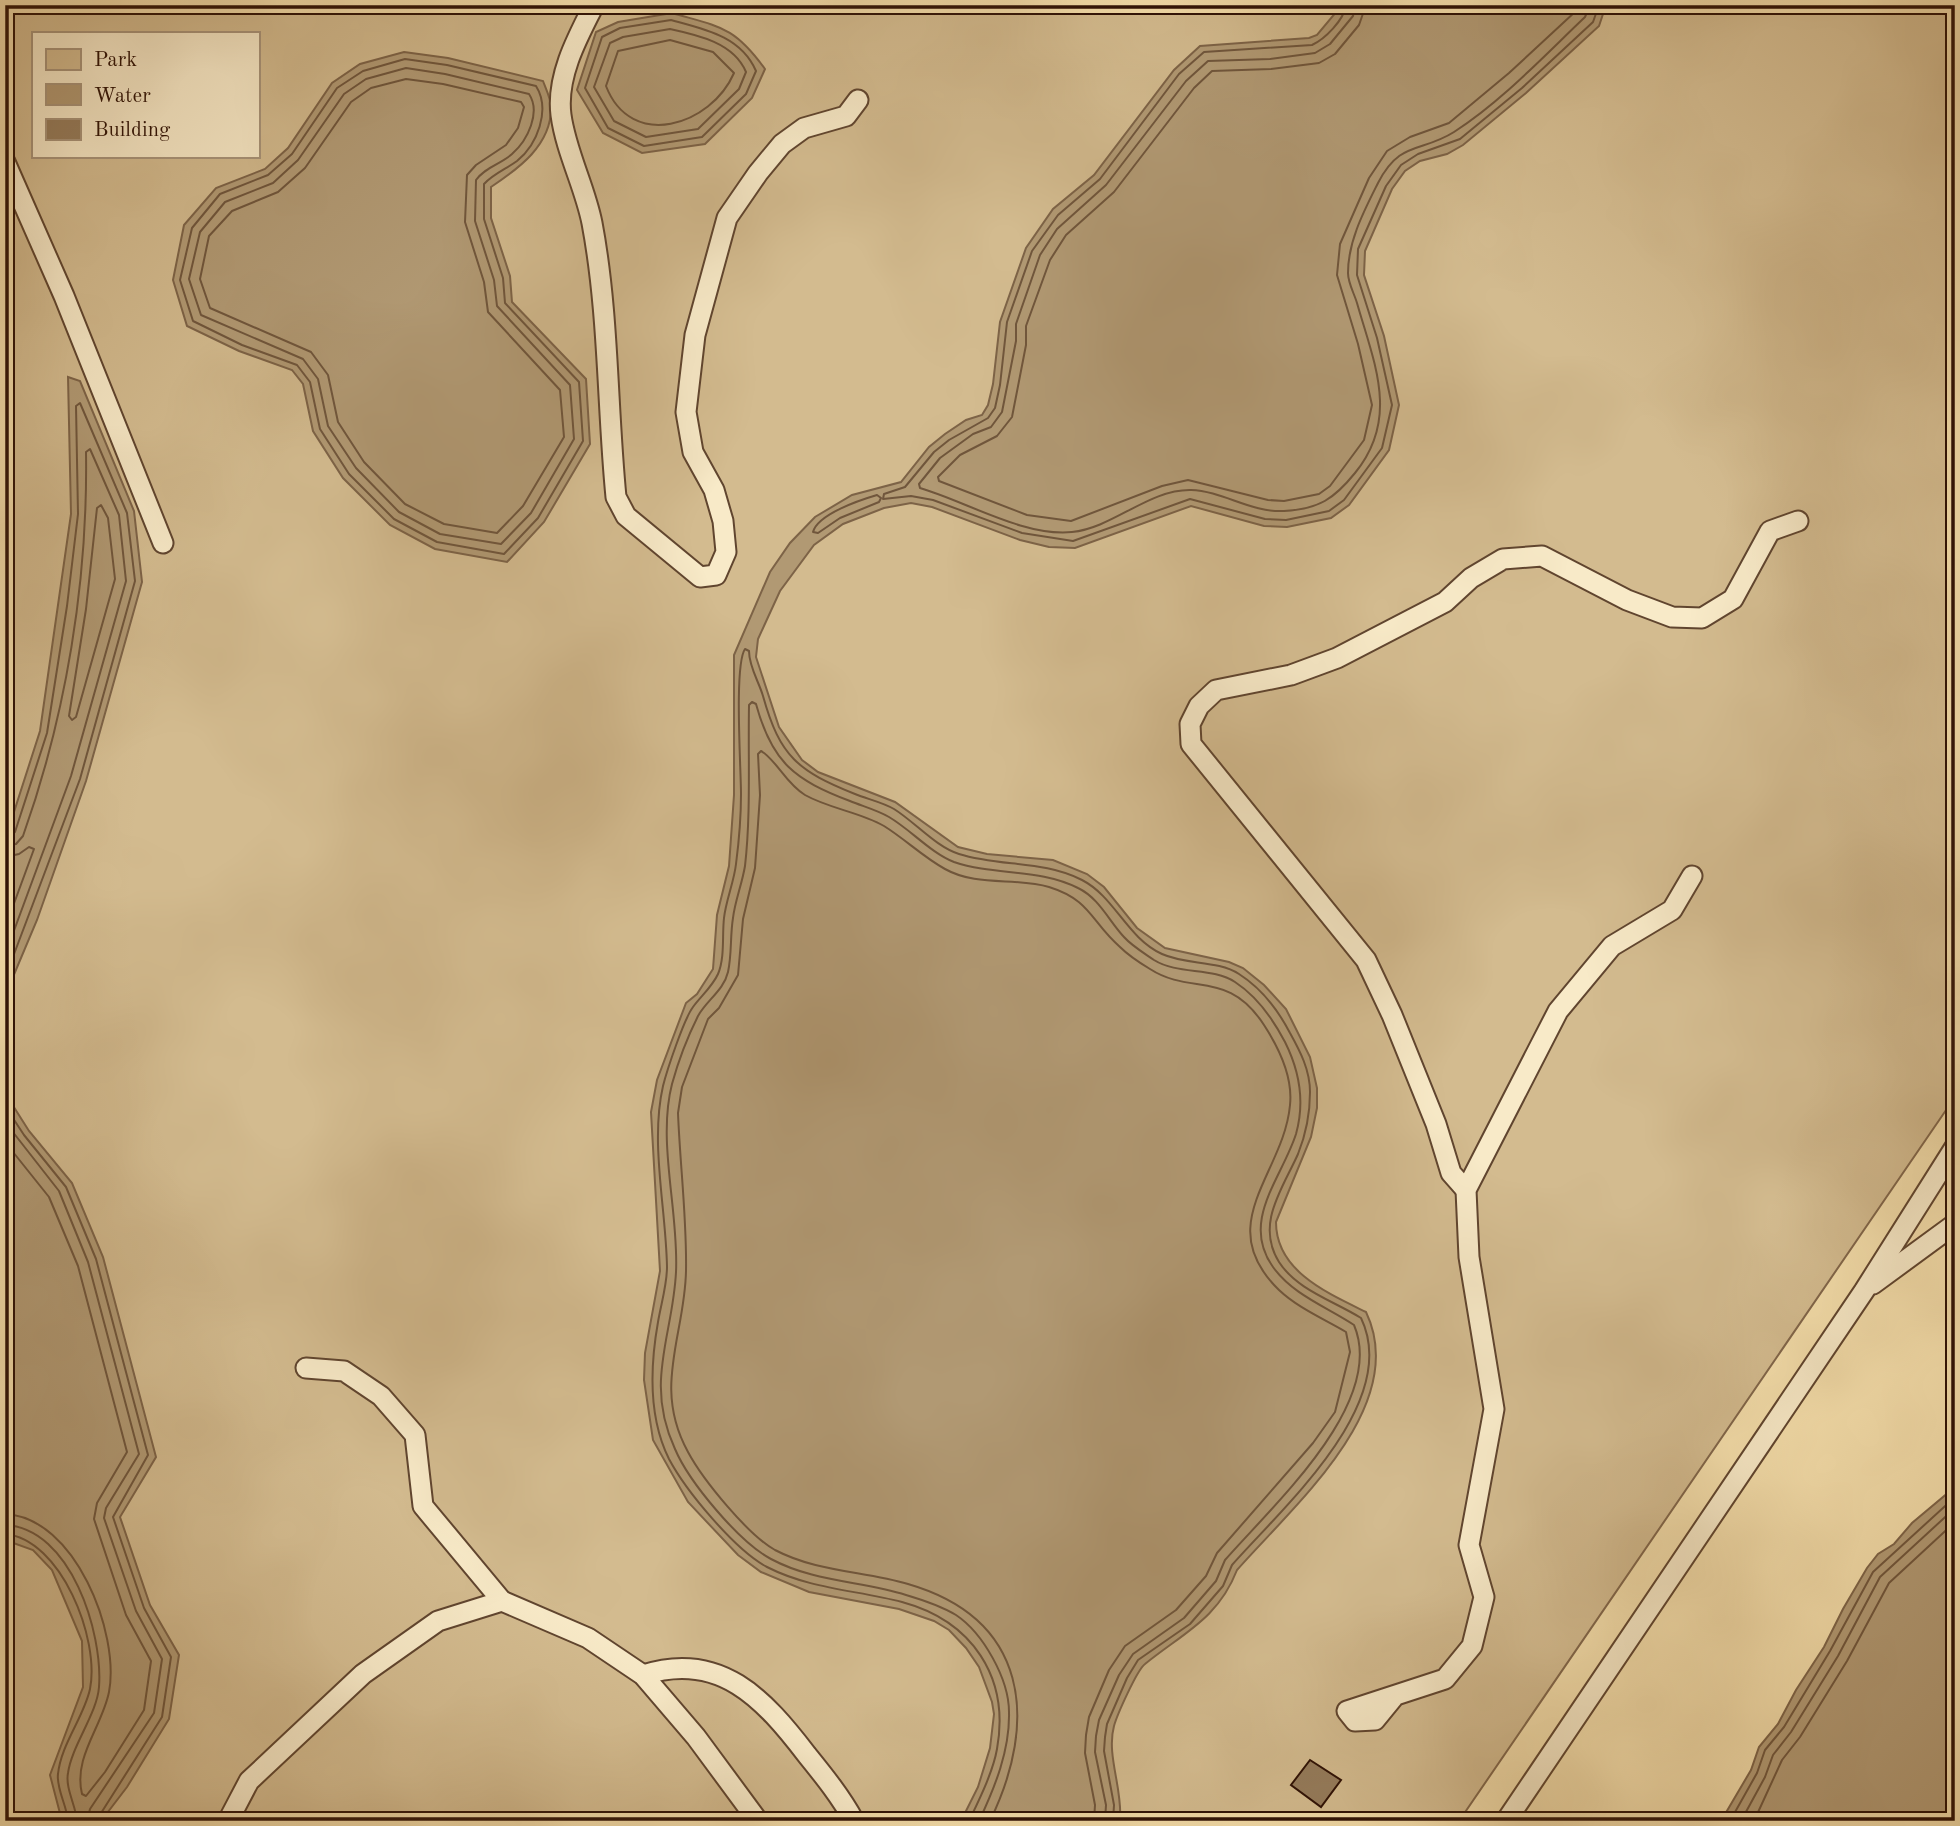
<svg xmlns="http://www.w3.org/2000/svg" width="1960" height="1826" viewBox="0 0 1960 1826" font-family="'Old Standard TT',serif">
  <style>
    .green { fill: #d3bb8f; stroke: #81664a; stroke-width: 2; fill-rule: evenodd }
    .water { fill: #b19973; stroke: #7d6347; stroke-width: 2 }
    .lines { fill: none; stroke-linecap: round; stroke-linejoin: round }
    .shore { stroke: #70563c; stroke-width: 2 }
    .building { fill: #957c5c; stroke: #2f1206; stroke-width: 2 }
    .service-casing { stroke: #60452f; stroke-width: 23 }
    .service { stroke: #f8eac8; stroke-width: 19 }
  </style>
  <rect width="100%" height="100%" fill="#f4deab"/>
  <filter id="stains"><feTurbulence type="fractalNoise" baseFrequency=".00286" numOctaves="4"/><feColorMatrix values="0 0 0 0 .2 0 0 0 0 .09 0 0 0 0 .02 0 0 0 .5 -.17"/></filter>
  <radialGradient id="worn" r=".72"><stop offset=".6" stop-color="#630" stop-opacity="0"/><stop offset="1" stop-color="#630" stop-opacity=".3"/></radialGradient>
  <path class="green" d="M5,5H1955V1097L1459,1821H5ZM33,33H257V156H33Z"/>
  <g class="water">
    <path d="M1342,5H1606L1599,26L1526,93L1463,145L1447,154L1420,161L1405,171L1392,189L1365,251L1364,275L1384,336L1399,405L1389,450L1349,505L1331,518L1287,527L1264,526L1191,506L1075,548L1049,547L1020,540L932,507L911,503L884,508L843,524L814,545L780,591L758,639L756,657L779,727L802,760L818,772L895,802L958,847L987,854L1053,860L1087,874L1104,887L1137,928L1165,948L1229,962L1243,968L1264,985L1286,1009L1310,1057L1317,1088V1108L1311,1137L1276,1222C1276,1271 1327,1293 1366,1312C1411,1406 1293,1506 1237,1570C1218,1619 1183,1633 1145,1664C1137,1670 1117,1715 1114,1726C1106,1755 1123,1789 1120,1821H961L978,1787L990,1748L994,1714L992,1702L979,1667L966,1648L949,1630L934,1621L899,1609L809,1592L761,1572L738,1555L688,1502L653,1440L644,1380L645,1353L660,1271L651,1112L657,1080L686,1003L697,994L713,969L717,915L729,866L734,795V655L770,572L790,543L815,517L852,495L901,482L929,447L945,434L966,420L982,415L988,405L993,384L1000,322L1026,248L1053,209L1094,175L1174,70L1200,46L1309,38L1317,35Z"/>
    <path d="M672,13C720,27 734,26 765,69L752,98L705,144L642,153L603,133L577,90L596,32L618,22Z"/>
    <path d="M404,52L448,58L543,81C546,89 551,99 551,107C552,145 518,169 491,187V218L510,276L512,302L586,379L590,444L544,522L507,562L435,549L390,525L343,478L313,431L303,384L292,370L239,351L187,326L173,280L184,225L216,188L265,169L288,148L332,83L360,64Z"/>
    <path d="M68,377L80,381L134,511L142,582L86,781L37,920L5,996V840L40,731L71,514Z"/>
    <path d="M5,1093L29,1131L72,1183L103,1257L156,1457L120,1517L150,1605L179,1655L169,1719L127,1787L101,1821H62L50,1775L83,1687L82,1641L52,1570L33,1550L5,1540Z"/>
    <path d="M1955,1487V1821H1721L1751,1770L1759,1747L1778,1724L1796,1690L1824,1647L1843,1609L1867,1568L1878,1554L1894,1544L1912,1523Z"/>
  </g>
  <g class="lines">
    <g class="shore">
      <path d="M1346,5C1344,20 1325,39 1312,45L1204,52L1179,74L1100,179L1058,215L1032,251L1007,322L1000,385L995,408L988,418L949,440L934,452L905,487L884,494L883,499L911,496L933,500L1022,533L1073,541L1190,499L1265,519L1286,520L1329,511L1344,500L1382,448L1392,405L1377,338L1357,275L1358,249L1386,186L1401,165L1418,154L1460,139L1522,88L1593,22L1599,5"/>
      <path d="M1355,5L1353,16L1330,44L1315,53L1270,59L1208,61L1186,81L1106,185L1057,229L1040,255L1016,324V341L1002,412L991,427L973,434L940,458L919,484L920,488C965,501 1024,537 1072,532C1113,528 1149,489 1191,490C1223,491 1251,513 1284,511C1319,509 1334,499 1355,473C1400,418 1374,363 1357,303C1354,293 1348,283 1348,273C1348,241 1364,211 1378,183C1400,140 1421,153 1454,132C1502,101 1544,56 1585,17L1590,5"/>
      <path d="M1366,5L1359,25L1335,54L1319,63L1271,69L1212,71L1194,88L1114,192L1066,235L1050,260L1026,326V345L1012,417L997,436L960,455L938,477L939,481L1027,515L1071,521L1162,486L1188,480L1268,500L1284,501L1319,494L1330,486L1364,440L1372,405L1358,344L1337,275L1340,244L1369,178L1387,151L1410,137L1449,123L1509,73L1576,11L1579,5"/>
      <path d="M671,20C704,29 741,36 756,71L746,94L702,137L644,146L608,128L585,88L602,37L620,28Z"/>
      <path d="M670,29C698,35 734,43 746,72L739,89L698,129L646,137L614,121L594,87L610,43L623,37Z"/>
      <path d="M670,40L713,52L734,73C711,126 631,151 606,86L618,51Z"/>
      <path d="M405,59L447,65L536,86C551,110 537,145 517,161C506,169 493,174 484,184V219L503,278L505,303L579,382L583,441L538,518L504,554L437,542L394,519L349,474L320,429L310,382L297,365L242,345L193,321L180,280L192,228L220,194L268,175L292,154L337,88L363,71Z"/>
      <path d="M406,68L445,74L529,94C541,112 528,140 512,154C501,164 485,167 476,180L475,221L494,280L497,306L570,385L574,439L531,513L501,544L440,534L399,512L356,468L328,426L318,379L303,359L201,315L189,279L200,232L225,202L273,183L298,160L344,94L366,79Z"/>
      <path d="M406,79L443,84L521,102L524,107L518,128L506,145L476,165L467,175L465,222L484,282L488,312L560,390L564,437L523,506L497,533L444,524L405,504L364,462L338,422L328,375L311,352L210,308L200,279L209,236L232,211L278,192L305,168L351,102L371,88Z"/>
      <path d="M877,495L881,498L879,502L840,518L818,533L813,532C818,514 860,500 877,495Z"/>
      <path d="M101,505L108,518L115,579L76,717L72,720L69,716L86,609L97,508Z"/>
      <path d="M5,837L15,832L47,733L67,606L78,514L76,406L80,403L127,513L135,581L80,779L5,978"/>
      <path d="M5,846L16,844L23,836C66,715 88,582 86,452L90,449L119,515L126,581L71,776L5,955"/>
      <path d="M5,857L19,854L29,847L34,849L5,928"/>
      <path d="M5,1106L24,1135L66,1187L96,1259L148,1455L113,1517L144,1608L171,1657L162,1717L96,1821"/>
      <path d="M5,1122L59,1191L88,1262L139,1454L106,1508L104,1518L136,1611L162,1659L154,1713L90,1809L87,1821"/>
      <path d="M5,1142L49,1197L78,1266L127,1452L97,1503L94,1519L126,1615L151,1661L144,1710L105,1772L86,1796L82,1794C73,1757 102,1727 109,1692C120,1633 75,1517 5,1514"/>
      <path d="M5,1525C71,1528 103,1633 99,1687C97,1714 72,1745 68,1773C65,1788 76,1806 77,1821"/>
      <path d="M5,1534C61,1539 100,1639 90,1689C84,1717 61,1744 58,1774C56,1788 67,1806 68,1821"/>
      <path d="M969,1821C979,1800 993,1772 997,1749C1010,1677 972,1621 902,1602C856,1590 810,1589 767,1567C735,1550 686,1491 669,1459C648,1417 650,1367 658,1322C661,1304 667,1285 667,1267C666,1208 650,1143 663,1086C667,1070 684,1019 693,1007C701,996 712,987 718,974C725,958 722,935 724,918C726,900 734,882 736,864C739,841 741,817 741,794C741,768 734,665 745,649L749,651C749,667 759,682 763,696C780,757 798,771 855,794C867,799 882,802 894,809C915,822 936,847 959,854C1000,867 1043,860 1082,880C1115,897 1127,938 1162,954C1186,965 1217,960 1239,974C1261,988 1278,1010 1290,1033C1300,1051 1310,1070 1310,1092C1310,1113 1306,1134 1298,1154C1283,1188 1255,1224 1279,1262C1297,1290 1334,1301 1361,1318C1402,1403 1282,1508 1232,1565L1223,1586L1190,1624L1138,1660L1127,1678L1107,1724L1105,1737L1104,1751L1114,1805L1113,1821"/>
      <path d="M979,1821C995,1787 1010,1750 1009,1712C1009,1679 983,1633 956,1615C941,1606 923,1600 906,1595C861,1581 814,1582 771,1559C739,1542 689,1482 675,1449C644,1382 673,1336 676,1272C679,1212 657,1142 672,1084C678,1062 688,1036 698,1016C706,1001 724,990 728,972C732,954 730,936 733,918C735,901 742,884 745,866C751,813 748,759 749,705L752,702L756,704C772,763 795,780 850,801C862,806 877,810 889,817C911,830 931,853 954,862C995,876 1039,868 1078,888C1099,898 1109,921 1124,937C1132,946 1144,953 1154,960C1178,975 1212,967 1235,982C1258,997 1273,1019 1285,1042C1300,1072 1305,1102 1296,1134C1282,1178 1240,1221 1273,1267C1293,1295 1327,1307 1354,1325C1387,1403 1272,1506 1225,1560L1216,1581L1184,1618L1133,1654L1119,1675L1099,1720L1096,1736L1095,1752L1106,1805L1105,1821"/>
      <path d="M990,1821C1039,1720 1028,1619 908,1584C863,1571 817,1572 775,1550C748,1535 703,1480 688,1452C652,1387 685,1335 686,1271C687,1219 680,1165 678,1113L682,1087L708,1019L719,1008L738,975L743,919L755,868L760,795L758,754L761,751C775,758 786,784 805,795C830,809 860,812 884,826C905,839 923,857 945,869C977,887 1015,877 1049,887C1091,900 1091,922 1120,947C1128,955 1140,963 1150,969C1192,996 1228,969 1264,1025C1279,1048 1293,1077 1290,1105C1284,1174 1211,1224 1279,1290C1298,1308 1324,1319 1346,1332L1350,1352L1335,1412L1313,1443L1217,1553L1206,1576L1176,1610L1125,1646L1109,1670L1089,1717L1086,1735L1085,1753L1095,1805L1094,1821"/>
      <path d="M1730,1821L1757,1773L1765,1750L1784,1727L1830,1651L1873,1572L1955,1497"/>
      <path d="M1741,1821L1765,1777L1773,1755L1791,1732L1838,1656L1880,1577L1955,1508"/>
      <path d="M1754,1821L1782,1760L1800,1737L1847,1661L1889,1583L1955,1522"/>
    </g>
  </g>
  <path class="building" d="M1310,1760L1341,1780L1321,1807L1291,1785Z"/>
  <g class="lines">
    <g class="service-casing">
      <g id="service">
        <path d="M594,5C577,38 556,77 561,115C566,152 585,187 592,223C609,313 607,406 616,497L626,516L700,577L716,575L726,552L723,521L714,490L693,452L686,412L695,335L727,218L758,173L782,144L804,128L846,116L858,100"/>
        <path d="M5,162L64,296L163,543"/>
        <path d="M1466,1190L1451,1173L1436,1124L1392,1015L1366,960L1191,744L1190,724L1199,706L1216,690L1291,675L1337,658L1445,602L1471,578L1503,559L1542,556L1627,600L1672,617L1702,618L1733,599L1770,531L1798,521"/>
        <path d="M1873,1284L1955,1224"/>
        <path d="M306,1368L344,1371L381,1396L415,1435L423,1506L502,1601L588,1638L643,1675L696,1737L758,1821"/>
        <path d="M643,1675C720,1650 764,1699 807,1755C824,1776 841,1797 854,1821"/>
        <path d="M1393,1698L1375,1720L1355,1721L1347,1711L1445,1679L1472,1646L1484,1597L1469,1545L1494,1409L1469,1257L1466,1190L1558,1011L1612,946L1672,910L1692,876"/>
        <path d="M228,1821L249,1781L363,1674L438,1621L502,1601"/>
        <path d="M1506,1821L1864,1291L1955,1147"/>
      </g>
    </g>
    <use href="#service" class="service"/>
  </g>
  <rect width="1960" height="1826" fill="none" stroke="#f4deab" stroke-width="28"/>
  <rect x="7" y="7" width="1946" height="1812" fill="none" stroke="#2f1206" stroke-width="3.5"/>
  <rect x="14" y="14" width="1932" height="1798" fill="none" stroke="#2f1206" stroke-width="2"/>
  <rect x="32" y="32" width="228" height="126" fill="#f8eac8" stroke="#a8947a" stroke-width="2"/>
  <rect x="46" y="49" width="35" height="21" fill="#d3bb8f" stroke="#a8947a" stroke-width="2"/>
  <text x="94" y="66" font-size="21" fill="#2f1206">Park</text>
  <rect x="46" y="84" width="35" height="21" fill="#b19973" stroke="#a8947a" stroke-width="2"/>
  <text x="94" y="102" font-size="21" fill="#2f1206">Water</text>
  <rect x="46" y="119" width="35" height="21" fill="#957c5c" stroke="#a8947a" stroke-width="2"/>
  <text x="94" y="136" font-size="21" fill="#2f1206">Building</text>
  <rect width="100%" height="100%" filter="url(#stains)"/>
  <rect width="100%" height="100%" fill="url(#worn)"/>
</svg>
